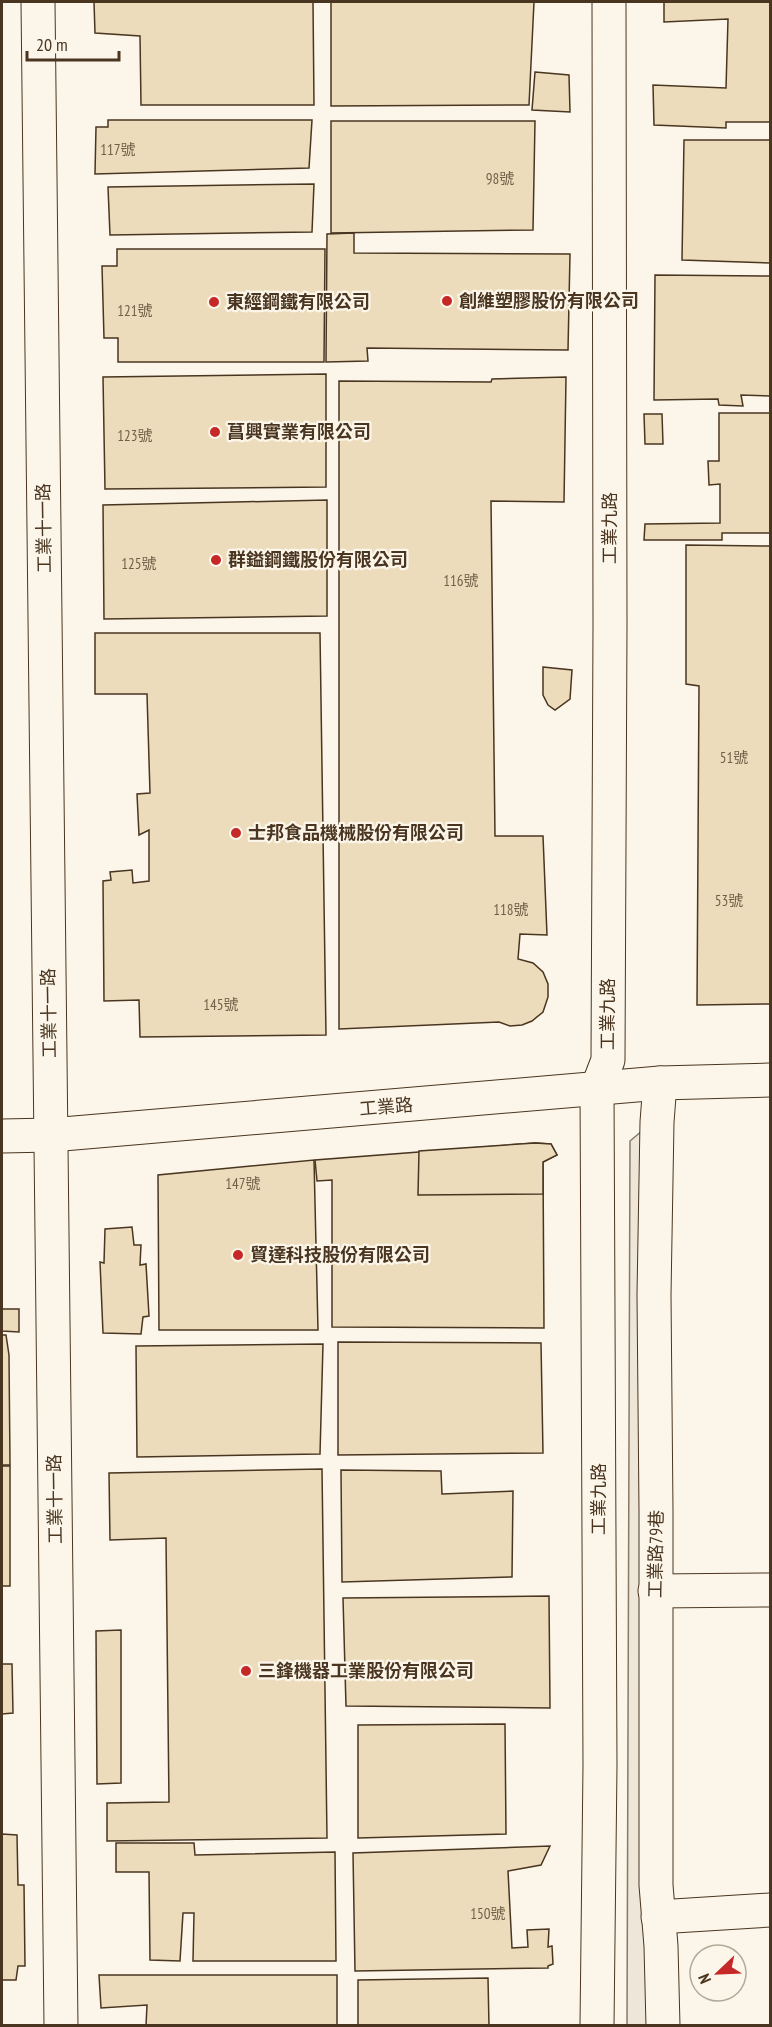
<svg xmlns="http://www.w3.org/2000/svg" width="772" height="2027" viewBox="0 0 772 2027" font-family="'PT Sans Narrow','Noto Sans TC',sans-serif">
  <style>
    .green { fill: #ede6d9; stroke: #887966; stroke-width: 1.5 }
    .building { fill: #ecdcbc; stroke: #4a3520; stroke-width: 1.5 }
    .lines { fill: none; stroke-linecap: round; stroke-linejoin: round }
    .minor-casing { stroke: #4a3520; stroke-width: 35 }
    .minor { stroke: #fbf6e9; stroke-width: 33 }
    .poi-dot { fill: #c62828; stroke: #fbf6e9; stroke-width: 2 }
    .labels { text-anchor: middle; stroke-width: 4.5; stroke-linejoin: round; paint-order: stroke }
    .number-label { font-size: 15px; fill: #725f47 }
    .poi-label { font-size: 18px; font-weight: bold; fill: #4a3520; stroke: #fbf6e9; text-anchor: start }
    .street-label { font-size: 18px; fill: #4a3520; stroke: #fbf6e9 }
  </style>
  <rect width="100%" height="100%" fill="#fbf6e9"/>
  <path class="green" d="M649,1125L650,2025L627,2026L630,1141Z"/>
  <g class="building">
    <path d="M94,2H313L314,105H141L140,36L95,33Z"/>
    <path d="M331,2H534L529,105L331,106Z"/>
    <path d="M664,2H770V122H726V128L654,125L653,85L726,88L728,19L664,22Z"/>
    <path d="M535,72L569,75L570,112L532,110Z"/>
    <path d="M108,120H312L309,168L95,174L96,127H108Z"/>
    <path d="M331,121H535L533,230L331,233Z"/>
    <path d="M684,140H770V263L682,260Z"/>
    <path d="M314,184L312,232L110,235L108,187Z"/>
    <path d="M354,233V253L570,254L568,350L367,348L368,361L326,362L327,234Z"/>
    <path d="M117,249H325L324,362H118V338H104L102,266H117Z"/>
    <path d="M655,275L770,276V396L741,395L743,406L719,405L718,399L654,400Z"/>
    <path d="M326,374V487L105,489L103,377Z"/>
    <path d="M566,377L564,502L491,501L495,836H543L547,935L520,934L518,959L533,963L543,972L548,984V997L543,1012L532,1021L522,1025L510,1026L499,1022L339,1029V381L491,382L492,379Z"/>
    <path d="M719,413H770V533H722V540H644L645,524L720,523V484L709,485L708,461H719Z"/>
    <path d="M644,414H662L663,444H645Z"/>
    <path d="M327,500V616L104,619L103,505Z"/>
    <path d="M686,545L770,546V1004L697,1005L699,686L686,684Z"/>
    <path d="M95,633H320L326,1035L140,1037L139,1000L104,1001L103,881L111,880L110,872L132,870L133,883L149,881V830L139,835L137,794L150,793L147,694H95Z"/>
    <path d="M543,667L572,670L570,699L555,710L548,705L543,695Z"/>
    <path d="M535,1143L551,1144L557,1155L543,1162L544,1328L332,1327V1180L317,1181L315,1160Z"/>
    <path d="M535,1143L551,1144L557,1155L543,1162V1194L418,1195L419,1151Z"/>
    <path d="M314,1160L318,1330H159L158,1175Z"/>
    <path d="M132,1227L134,1245H141L140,1265L146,1264L149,1316L143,1317L141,1334L103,1333L100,1262L104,1263L105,1229Z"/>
    <path d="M2,1309H19V1332L2,1331Z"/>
    <path d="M2,1335H6L9,1355L10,1465H2Z"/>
    <path d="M338,1342L541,1343L543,1453L338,1455Z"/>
    <path d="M323,1344L320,1454L137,1457L136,1346Z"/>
    <rect x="2" y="1466" width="8" height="120"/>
    <path d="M322,1469L327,1838L107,1841V1803L169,1802L166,1538L110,1540L109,1473Z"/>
    <path d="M341,1470L441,1471L442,1494L513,1491L512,1577L342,1582Z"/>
    <path d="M549,1596L550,1708L346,1706L343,1598Z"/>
    <path d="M121,1630V1783L97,1784L96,1631Z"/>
    <path d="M2,1664H12L13,1713L2,1714Z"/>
    <path d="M505,1724L506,1834L358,1838V1725Z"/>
    <path d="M2,1834L17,1835L18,1885H24L25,1966H18L16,1980H2Z"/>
    <path d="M116,1843H194L195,1855L335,1852L336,1961H193L194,1913H183L180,1961L150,1960L149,1872H116Z"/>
    <path d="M550,1846L541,1865L508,1871L512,1948L528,1947L527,1930L549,1929L548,1947L552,1946L553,1964L548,1966V1968L355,1971L353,1853Z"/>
    <path d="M99,1975H337V2026H146L147,2005L101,2008Z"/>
    <path d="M488,1978L489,2026H358V1980Z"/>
  </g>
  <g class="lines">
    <g class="minor-casing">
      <g id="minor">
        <path d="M38,2L61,2026"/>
        <path d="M660,1083L657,1122L654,1295L656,1511V1885L661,1946L663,2026"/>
        <path d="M2,1136L51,1135L660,1083L770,1080"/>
        <path d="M655,1591L770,1590"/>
        <path d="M658,1917L770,1910"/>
        <path d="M597,2026L600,1765L597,1089L608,1060L610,626L609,2"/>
      </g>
    </g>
    <use href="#minor" class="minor"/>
  </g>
  <g class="poi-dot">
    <circle cx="447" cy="301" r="6"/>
    <circle cx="214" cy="302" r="6"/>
    <circle cx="215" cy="432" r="6"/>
    <circle cx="216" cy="560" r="6"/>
    <circle cx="236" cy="833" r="6"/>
    <circle cx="238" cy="1255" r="6"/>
    <circle cx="246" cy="1671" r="6"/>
  </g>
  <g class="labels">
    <g class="number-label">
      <text x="118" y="155">117號</text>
      <text x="500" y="184">98號</text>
      <text x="135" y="316">121號</text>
      <text x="135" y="441">123號</text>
      <text x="139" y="569">125號</text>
      <text x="461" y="586">116號</text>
      <text x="734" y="763">51號</text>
      <text x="729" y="906">53號</text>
      <text x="511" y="915">118號</text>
      <text x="221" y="1010">145號</text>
      <text x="243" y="1189">147號</text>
      <text x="488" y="1919">150號</text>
    </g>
    <g class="poi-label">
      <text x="459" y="307">創維塑膠股份有限公司</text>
      <text x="226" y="308">東經鋼鐵有限公司</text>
      <text x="227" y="438">菖興實業有限公司</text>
      <text x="228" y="566">群鎰鋼鐵股份有限公司</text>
      <text x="248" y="839">士邦食品機械股份有限公司</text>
      <text x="250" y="1261">貿達科技股份有限公司</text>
      <text x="258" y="1677">三鋒機器工業股份有限公司</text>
    </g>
    <g class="street-label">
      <text transform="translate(44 528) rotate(-91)" y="6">工業十一路</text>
      <text transform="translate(610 528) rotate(-90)" y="6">工業九路</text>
      <text transform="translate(49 1013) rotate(-91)" y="6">工業十一路</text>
      <text transform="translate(608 1014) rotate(-90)" y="6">工業九路</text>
      <text transform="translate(386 1107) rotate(-5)" y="6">工業路</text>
      <text transform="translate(55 1499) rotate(-91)" y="6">工業十一路</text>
      <text transform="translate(599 1499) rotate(-90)" y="6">工業九路</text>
      <text transform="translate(656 1554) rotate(-89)" y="6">工業路79巷</text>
    </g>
  </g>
  <rect width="772" height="2027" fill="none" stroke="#4a3520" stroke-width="6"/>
  <g transform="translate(718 1973) rotate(247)"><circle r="28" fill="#fbf6e9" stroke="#b4a999" stroke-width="1.5"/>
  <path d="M0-4.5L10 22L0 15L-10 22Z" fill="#c62828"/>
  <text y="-9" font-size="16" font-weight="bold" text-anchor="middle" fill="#4a3520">N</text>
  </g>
  <path d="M27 51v9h92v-9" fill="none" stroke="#4a3520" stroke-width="3"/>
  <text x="36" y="51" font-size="18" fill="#4a3520" stroke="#fbf6e9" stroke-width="4.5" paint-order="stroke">20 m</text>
</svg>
